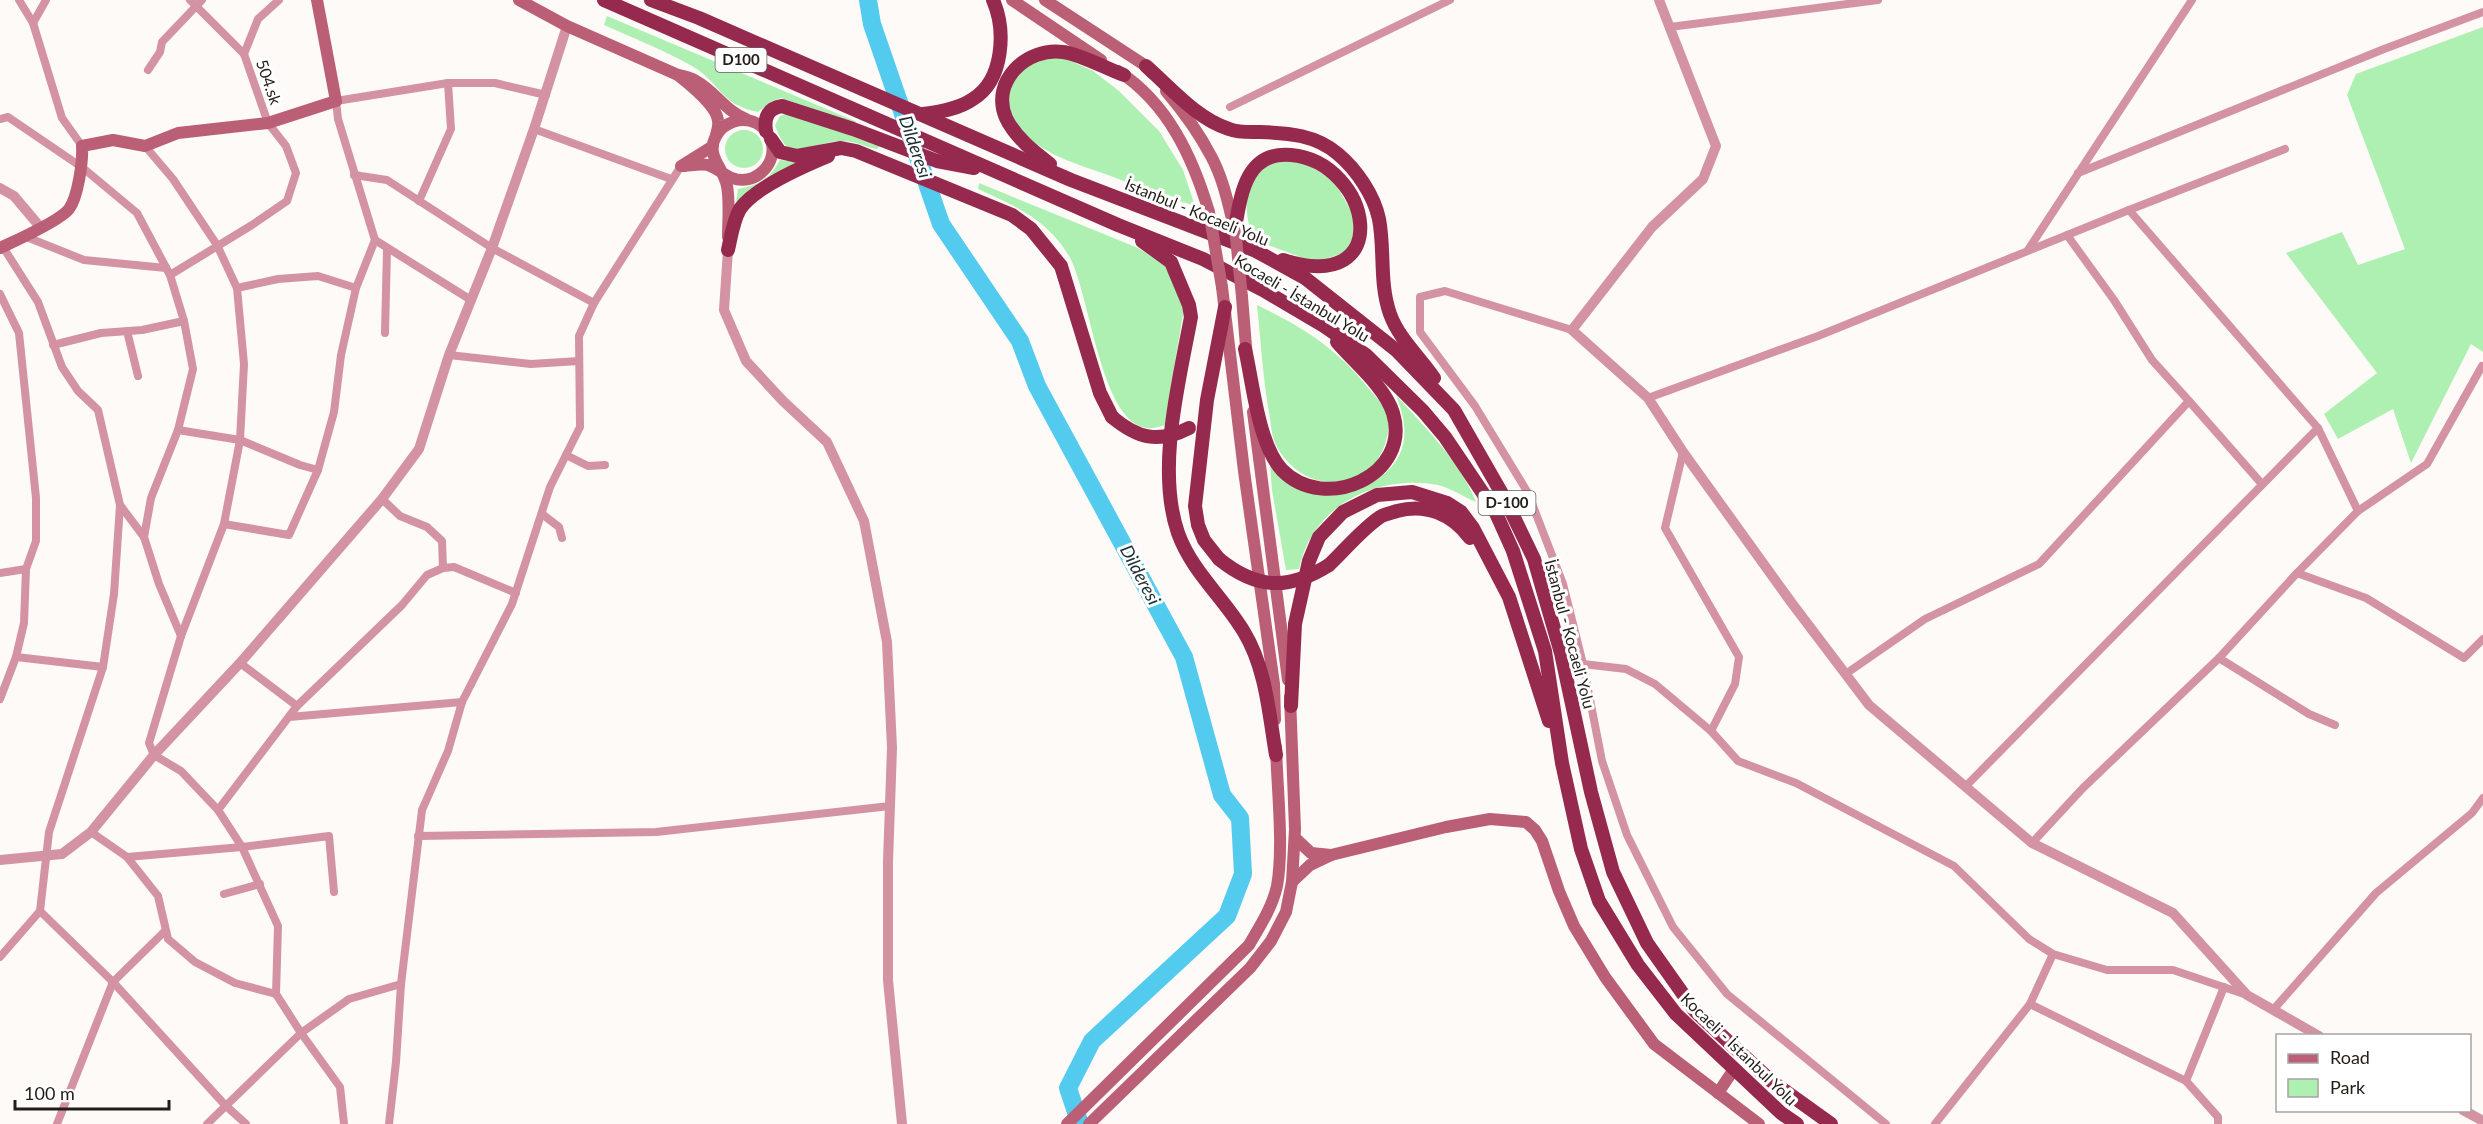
<svg xmlns="http://www.w3.org/2000/svg" width="2483" height="1124" viewBox="0 0 2483 1124" font-family="Lato,sans-serif">
  <style>
    .green { fill: #aef0b1 }
    .lines { fill: none; stroke-linecap: round; stroke-linejoin: round }
    .river { stroke: #53cbee; stroke-width: 18 }
    .minor { stroke: #d493a2; stroke-width: 8 }
    .tertiary { stroke: #d493a2; stroke-width: 10 }
    .secondary { stroke: #bb5f77; stroke-width: 12 }
    .trunk { stroke: #962a4e; stroke-width: 14 }
    .secondary-bridge { stroke: #bb5f77; stroke-width: 12 }
    .trunk-bridge { stroke: #962a4e; stroke-width: 14 }
    .labels { text-anchor: middle; stroke-width: 6; stroke-linejoin: round; paint-order: stroke }
    .shield { fill: #fff; stroke: #64615c; stroke-width: 1.5 }
    .shield-label { font-size: 15px; font-weight: bold; fill: #221d16 }
    .street-label { font-size: 16px; fill: #221d16; stroke: #fff }
    .water-label { font-size: 18px; font-style: italic; fill: #192e35; stroke: #fff }
  </style>
  <rect width="100%" height="100%" fill="#fdfaf7"/>
  <g class="green">
    <path d="M607,16L857,122H851L781,98L770,102L758,112C720,105 721,83 692,66C664,50 633,38 604,25Z"/>
    <path d="M2483,27V352L2471,344L2411,463L2393,409L2338,439L2324,414L2377,373L2286,253L2342,232L2358,265L2405,249L2347,95L2356,74Z"/>
    <path d="M1060,56L1093,71L1119,91L1159,131L1183,170L1195,206C1166,197 1137,186 1108,175C1082,166 1051,157 1029,138C1018,128 1003,105 1009,89C1020,64 1036,61 1060,56Z"/>
    <path d="M788,113L880,146L877,149C865,147 853,140 840,141C809,142 790,170 775,125L780,116Z"/>
    <circle cx="744" cy="149" r="19"/>
    <path d="M780,160L796,162L801,165L739,204L736,203L738,189C759,185 770,179 780,160Z"/>
    <path d="M1274,161H1302L1334,181L1355,218L1352,240L1345,252L1324,260L1303,258L1255,240C1241,213 1243,175 1274,161Z"/>
    <path d="M979,183L1138,248L1163,263L1183,299V315L1172,379L1166,425C1161,426 1154,429 1148,428C1100,425 1090,291 1069,256C1047,219 1015,206 978,189Z"/>
    <path d="M1257,305C1302,327 1337,348 1369,389C1375,396 1384,405 1387,415C1390,424 1388,433 1386,441C1369,499 1300,493 1276,445C1272,437 1271,426 1270,418C1263,381 1261,342 1257,305Z"/>
    <path d="M1396,395C1425,428 1460,461 1476,502C1464,497 1451,488 1438,485C1377,474 1312,505 1299,569L1286,570L1272,490L1270,463C1282,472 1298,489 1312,492C1346,501 1394,481 1403,445C1407,428 1402,411 1396,395Z"/>
  </g>
  <g class="lines">
    <path class="river" d="M868,0L872,24L941,224L1020,341L1037,386L1184,657L1222,795L1240,818L1243,874L1227,916L1092,1041L1068,1088L1080,1124"/>
    <g class="minor">
      <path d="M19,0L33,23L62,118L82,146"/>
      <path d="M33,23L46,0"/>
      <path d="M1670,27L1878,0"/>
      <path d="M244,54L258,19L279,0"/>
      <path d="M148,70L160,52L162,42L202,0"/>
      <path d="M1230,107L1450,0"/>
      <path d="M0,119L8,117L83,168L137,213L170,275L184,321L193,369L178,430L151,498L144,537"/>
      <path d="M534,129L671,179"/>
      <path d="M145,146L173,179L217,245L237,288L244,364L240,440L224,524L181,636L149,743L154,755L181,771L218,810L242,847L278,926L276,994L301,1033L340,1087L344,1124"/>
      <path d="M2285,149L2129,210L2318,428L2358,511L2297,573L2219,658L2309,714L2335,725"/>
      <path d="M2078,173L2384,49L2483,12"/>
      <path d="M354,175L387,180L492,248L594,303"/>
      <path d="M419,201L451,129L448,83"/>
      <path d="M24,236L84,260L166,268"/>
      <path d="M375,240L471,300"/>
      <path d="M3,247L38,302L62,367L78,391L98,410L120,505L144,537L159,584L181,636"/>
      <path d="M2028,250L2192,0"/>
      <path d="M170,275L252,225L287,201L296,173L286,146L268,123L244,54L190,0"/>
      <path d="M237,288L278,279L318,276L356,288"/>
      <path d="M0,294L19,333L36,498V541L26,569L24,623L16,657L0,699"/>
      <path d="M1572,330L1445,291L1420,297V332L1475,406L1528,493L1563,584L1583,664L1602,761L1627,835L1673,927L1727,994L1886,1124"/>
      <path d="M127,331L138,376"/>
      <path d="M385,333L387,249"/>
      <path d="M53,345L101,333L142,330L184,321"/>
      <path d="M449,355L531,364L579,361"/>
      <path d="M1648,398L1818,336L2129,210"/>
      <path d="M2189,401L2261,483"/>
      <path d="M178,430L240,440L300,465L318,470"/>
      <path d="M1683,452L1665,528L1739,657L1735,684L1711,731"/>
      <path d="M566,455L588,466L605,465"/>
      <path d="M382,499L400,516L427,527L442,541L443,568"/>
      <path d="M2358,511L2427,464L2482,366"/>
      <path d="M542,514L559,527L562,538"/>
      <path d="M224,524L289,535L318,470L334,412L341,355L356,288L375,240L338,119L336,101L448,83H495L546,95"/>
      <path d="M0,573L26,569"/>
      <path d="M2297,573L2366,598L2464,658L2483,639"/>
      <path d="M16,657L103,667"/>
      <path d="M240,663L297,706"/>
      <path d="M1583,664L1626,669L1655,684L1711,731L1738,761L1796,783L1954,866L2029,939L2053,954L2107,970H2173L2247,995"/>
      <path d="M1847,673L1925,619L2039,564L2189,401L2152,360L2114,300L2067,235"/>
      <path d="M289,717L462,702"/>
      <path d="M1966,786L2318,428"/>
      <path d="M218,810L297,706L402,605L427,575L443,568L454,567L516,593"/>
      <path d="M91,832L127,857L158,896L168,939L195,962L235,983L276,994"/>
      <path d="M418,836L656,832L890,806"/>
      <path d="M2032,843L2083,788L2219,658"/>
      <path d="M127,857L242,847L329,836L334,892"/>
      <path d="M224,894L260,884"/>
      <path d="M40,911L113,982L225,1105L246,1124"/>
      <path d="M0,957L40,911L49,832L103,667L114,594L120,505"/>
      <path d="M2030,1004L2186,1081"/>
      <path d="M2273,1010L2376,893L2472,813L2483,798"/>
      <path d="M57,1124L113,982L165,931"/>
      <path d="M207,1124L301,1033L349,999L401,984"/>
      <path d="M389,1124L396,1062L401,984L422,810L448,751L462,702L512,604L550,487L580,427L579,336L594,303L681,166"/>
      <path d="M1935,1124L2030,1004L2053,954"/>
      <path d="M2218,1124V1117L2186,1081L2224,987"/>
    </g>
    <g class="tertiary">
      <path d="M1659,0L1716,146L1703,179L1652,227L1572,330L1648,398L1683,452L1791,602L1869,705L2032,843L2173,913L2247,995L2319,1036"/>
      <path d="M0,188L14,196L41,228"/>
      <path d="M728,250L724,310L746,361L783,401L827,442L864,521L887,642L892,748L888,862V980L902,1124"/>
      <path d="M0,860L62,854L91,832L154,755L240,663L382,499L419,449L449,355L492,248L534,129L567,26"/>
      <path d="M2463,1110L2483,1121"/>
    </g>
    <g class="secondary">
      <path d="M519,0L567,26L678,75"/>
      <path d="M1012,0L1101,60"/>
      <path d="M1045,0L1146,66L1152,73"/>
      <path d="M1118,71C1168,103 1193,158 1209,212"/>
      <path d="M1166,91C1183,111 1199,133 1211,156C1223,178 1228,203 1234,227"/>
      <path d="M716,135C717,131 719,125 718,121C717,105 689,84 678,75C684,76 691,78 696,81C716,92 724,110 746,119"/>
      <path d="M713,146L681,166C689,166 700,163 708,165C717,168 724,175 732,178C754,186 776,166 772,144C770,135 764,127 756,123C742,116 724,122 716,136C705,156 724,168 727,186C730,202 728,221 728,237"/>
      <path d="M0,248C15,241 60,221 69,209C78,197 83,161 82,146L113,140L145,146L178,133L268,123L336,101L317,0"/>
      <path d="M1222,287L1244,471L1274,684L1275,720"/>
      <path d="M1242,297L1247,359"/>
      <path d="M1253,412L1288,680"/>
      <path d="M1331,855L1446,827L1490,819L1526,822L1535,830L1542,841L1559,891L1574,926L1605,977L1654,1044L1759,1124"/>
      <path d="M1292,882L1310,865L1331,855L1311,853L1295,838"/>
      <path d="M1718,1093L1734,1069"/>
      <path d="M1067,1124L1249,945C1260,926 1272,908 1277,886C1284,848 1277,787 1276,747"/>
      <path d="M1089,1124L1250,968L1271,941L1286,912L1292,882L1295,829L1290,697"/>
    </g>
    <g class="trunk">
      <path d="M604,0L1118,225L1203,259L1263,290L1324,326L1366,355L1423,411L1445,437L1495,511L1513,551L1545,651L1562,763L1581,849L1599,901L1638,965L1676,1014L1781,1113L1797,1124"/>
      <path d="M651,0L699,18L1071,180L1256,251L1305,278L1396,350L1454,410L1505,499L1534,559L1561,653L1591,792L1613,872L1647,943L1695,1011L1770,1080L1831,1124"/>
      <path d="M1146,66C1171,88 1197,119 1229,129C1239,133 1251,132 1261,132C1289,133 1316,135 1338,154C1356,169 1374,195 1379,219C1385,250 1379,283 1390,314C1399,339 1419,356 1434,378"/>
      <path d="M923,114C940,112 959,109 973,99C1004,80 1006,30 993,0"/>
      <path d="M766,131C764,117 768,108 782,106L853,129L937,161L974,168"/>
      <path d="M771,139L780,152L797,156L841,148L856,151L1012,215L1031,229L1061,266L1100,393L1112,417"/>
      <path d="M1050,164C1034,152 1015,137 1006,118C990,81 1027,47 1063,52C1080,54 1107,69 1124,75"/>
      <path d="M1235,228C1241,194 1246,151 1291,155C1371,162 1398,296 1283,260"/>
      <path d="M1142,241L1171,262L1189,305L1191,317C1179,382 1156,469 1178,533C1192,572 1224,598 1244,632C1266,668 1269,714 1276,755"/>
      <path d="M728,250C731,237 733,221 740,209C754,188 804,166 828,156"/>
      <path d="M1245,349C1253,383 1258,444 1282,470C1325,514 1412,475 1393,413C1385,387 1355,363 1337,342"/>
      <path d="M1219,559L1204,540L1198,525L1195,506L1207,400L1225,307"/>
      <path d="M1329,565C1345,550 1361,530 1380,517C1384,514 1391,513 1397,511C1426,503 1452,514 1470,538"/>
      <path d="M1291,706L1295,624L1309,561L1319,537L1343,512L1377,495L1412,492L1447,503L1461,512L1473,528L1509,597L1549,721"/>
    </g>
    <g class="secondary-bridge">
      <path d="M1209,212L1222,287"/>
      <path d="M1235,228L1242,297"/>
    </g>
    <g class="trunk-bridge">
      <path d="M1112,417C1137,438 1158,444 1189,428"/>
      <path d="M1219,559C1256,589 1288,591 1329,565"/>
    </g>
  </g>
  <g class="labels">
    <g class="shield">
      <rect x="715.5" y="48" width="51" height="24" rx="4.5"/>
      <rect x="1478.5" y="491" width="57" height="24" rx="4.5"/>
    </g>
    <g class="shield-label">
      <text x="741" y="65">D100</text>
      <text x="1507" y="508">D-100</text>
    </g>
    <g class="street-label">
      <text transform="translate(269 82) rotate(71)" y="6">504.sk</text>
      <text transform="translate(1197 212) rotate(22)" y="6">İstanbul - Kocaeli Yolu</text>
      <text transform="translate(1302 298) rotate(31)" y="6">Kocaeli - İstanbul Yolu</text>
      <text transform="translate(1570 634) rotate(75)" y="6">İstanbul - Kocaeli Yolu</text>
      <text transform="translate(1739 1049) rotate(44)" y="6">Kocaeli - İstanbul Yolu</text>
    </g>
    <g class="water-label">
      <text transform="translate(915 147) rotate(71)" y="6">Dilderesi</text>
      <text transform="translate(1140 575) rotate(62)" y="6">Dilderesi</text>
    </g>
  </g>
  <rect x="2276" y="1034" width="195" height="78" fill="#ffffff" stroke="#a7a5a2" stroke-width="1.5"/>
  <rect x="2288" y="1054" width="30" height="9" fill="#bb5f77" stroke="#a7a5a2" stroke-width="1.5"/>
  <text x="2330" y="1064" font-size="18" fill="#221d16">Road</text>
  <rect x="2288" y="1079" width="30" height="18" fill="#aef0b1" stroke="#a7a5a2" stroke-width="1.5"/>
  <text x="2330" y="1094" font-size="18" fill="#221d16">Park</text>
  <path d="M15 1100v9h154v-9" fill="none" stroke="#221d16" stroke-width="3"/>
  <text x="24" y="1100" font-size="18" fill="#221d16" stroke="#ffffff" stroke-width="4.5" paint-order="stroke">100 m</text>
</svg>
